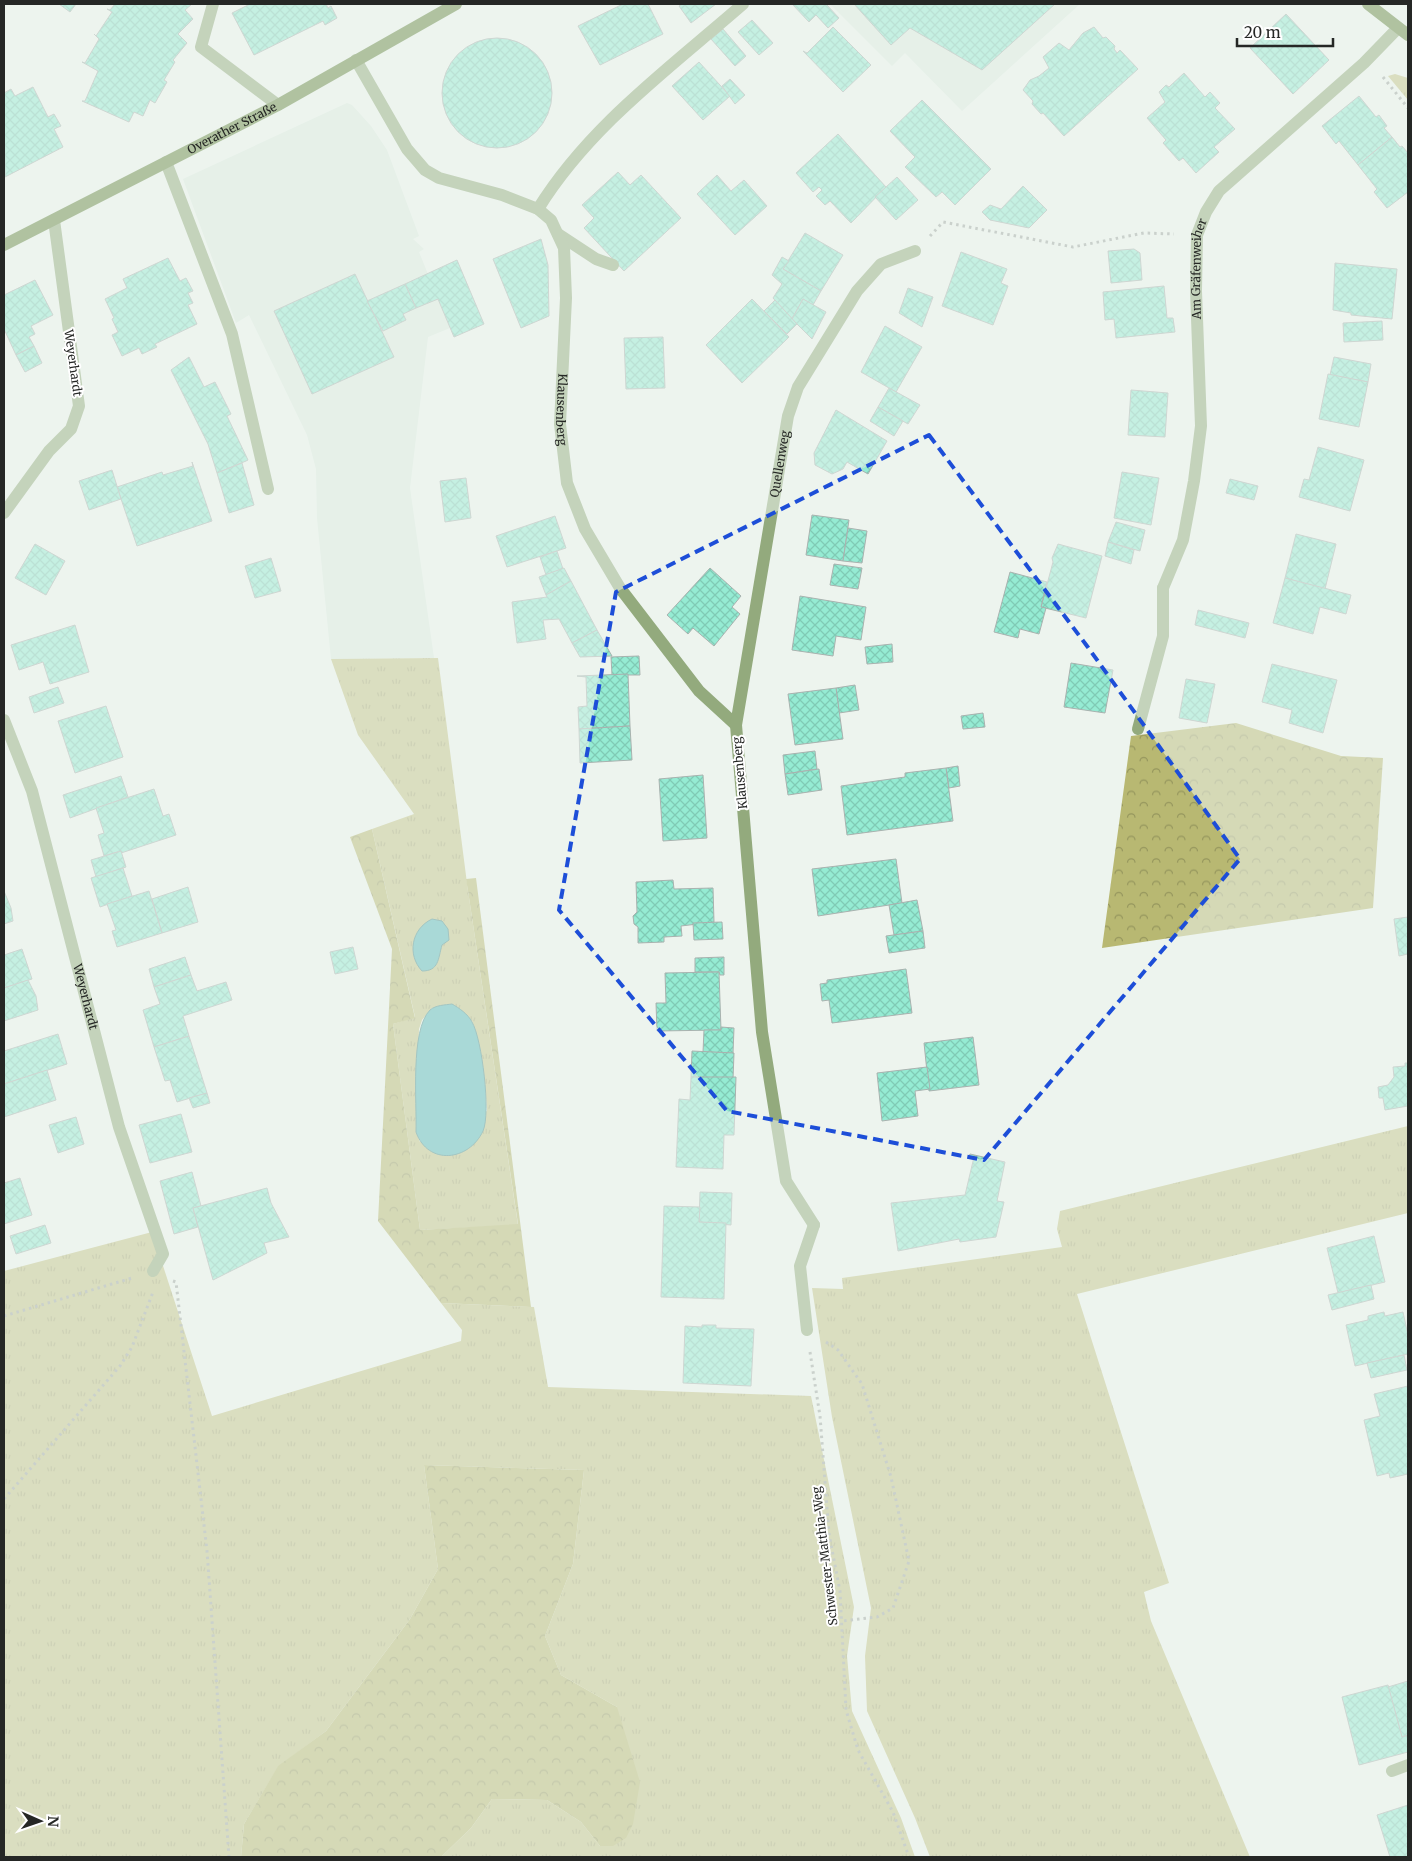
<svg xmlns="http://www.w3.org/2000/svg" width="1412" height="1861" viewBox="0 0 1412 1861" font-family="Merriweather,serif">
  <style>
    .built { fill: #ddebe0 }
    .grass { fill: url(#grass-tufts); fill-rule: evenodd }
    .forest { fill: url(#forest-crowns) }
    .water { fill: #58b9ba; stroke: #498d8d }
    .building { fill: url(#building-cross-hatch); stroke: #a9b2af }
    .lines { fill: none; stroke-linecap: round; stroke-linejoin: round }
    .path { stroke: #a1a6a2; stroke-width: 3; stroke-dasharray: 2.5 4; stroke-linecap: butt }
    .lane { stroke: #93aa7d; stroke-width: 12 }
    .street { stroke: #93aa7d; stroke-width: 12 }
    .secondary { stroke: #668642; stroke-width: 12 }
    .marked { fill: none; stroke: #1d4ed8; stroke-width: 4; stroke-dasharray: 10 6; stroke-linejoin: round }
    .labels { text-anchor: middle; stroke-width: 4; stroke-linejoin: round; paint-order: stroke }
    .street-label { font-size: 12px; fill: #252725; stroke: #fff }
  </style>
  <defs>
    <pattern id="grass-tufts" width="24" height="20" patternUnits="userSpaceOnUse" patternTransform="scale(1.25)"><rect width="24" height="20" fill="#c4c387"/><path d="M3 7l-1-3M5 7V3M7 7l1-3M15 17l-1-3M17 17v-4M19 17l1-3" fill="none" stroke="#a8a874"/></pattern>
    <pattern id="forest-crowns" width="20" height="18" patternUnits="userSpaceOnUse" patternTransform="scale(1.25)"><rect width="20" height="18" fill="#b8b872"/><path d="M2 6a3 3 0 1 1 6 0M12 15a3 3 0 1 1 6 0" fill="none" stroke="#95965d"/></pattern>
    <pattern id="building-cross-hatch" width="8" height="8" patternUnits="userSpaceOnUse" patternTransform="scale(1.25)"><rect width="8" height="8" fill="#95ebd3"/><path d="M0 0l8 8M0 8l8-8" fill="none" stroke="#80cab5"/></pattern>
  </defs>
  <rect width="100%" height="100%" fill="#edf4ee"/>
  <g class="built">
    <path d="M830,4H1080L962,111L905,53L892,66Z"/>
    <path d="M347,103L352,105L371,126L387,150L419,236L413,239L424,249L419,252L450,328L428,337L410,488L434,658L331,659L317,518L316,469L307,435L249,315L236,323L183,179Z"/>
  </g>
  <g class="grass">
    <path d="M1395,74L1408,78V100L1388,76Z"/>
    <path d="M438,658L468,891L518,1225L420,1230L393,1024L415,1017L372,829L414,814L358,735L331,659ZM432,1008L472,1021C482,1050 485,1081 487,1111L420,1142L416,1132L419,1029L422,1020Z"/>
    <path d="M1408,1126V1213L1077,1294L1169,1583L1144,1592L1151,1621L1250,1857H930L915,1818L867,1711L865,1656L871,1608L832,1417L812,1288L843,1289L842,1278L1062,1247L1057,1229L1060,1211Z"/>
    <path d="M152,1232L212,1416L461,1341L462,1330L441,1303L534,1307L548,1387L811,1396L854,1607L847,1656L852,1711L901,1818L915,1857H441L471,1828L492,1799L547,1800L581,1822L600,1846L617,1707L561,1675L545,1636L573,1564L584,1470L424,1465L438,1569L410,1619L326,1731L278,1767L244,1824L241,1857H4V1271Z"/>
  </g>
  <g class="forest">
    <path d="M1236,723L1341,756L1383,758L1373,908L1102,948L1131,736Z"/>
    <path d="M372,829L415,1018L393,1024L420,1230L518,1224L468,891L466,879L476,878L531,1307L441,1303L378,1221L392,949L350,837Z"/>
    <path d="M424,1465L584,1470L573,1564L545,1636L561,1675L617,1707L640,1782L633,1824L626,1838L613,1846H600L581,1822L547,1800L492,1799L471,1828L441,1857H241L244,1824L278,1766L326,1731L410,1619L438,1569Z"/>
  </g>
  <g class="water">
    <path d="M432,919L442,921L448,929L449,940L442,945C438,959 439,971 422,971C407,955 411,929 432,919Z"/>
    <path d="M452,1004C459,1008 468,1014 472,1022C482,1039 491,1113 483,1131C469,1161 428,1166 416,1132C417,1103 410,1030 430,1010C436,1005 445,1005 452,1004Z"/>
  </g>
  <g class="building">
    <path d="M59,4H76L70,12Z"/>
    <path d="M115,4H192L185,10L193,19L178,34L187,43L173,60L175,62L164,80L167,82L155,103L150,100L143,116L134,112L129,122L82,101H85L98,71L82,62L85,63L99,39L94,34L96,36L112,12L107,9L110,10Z"/>
    <path d="M250,4H326L328,8L331,6L337,18L325,25L323,21L254,55L232,13Z"/>
    <path d="M623,4H648L663,34L600,65L578,26Z"/>
    <path d="M682,4H716L691,23L679,6Z"/>
    <path d="M792,4H826L839,18L828,28L816,15L809,22Z"/>
    <path d="M854,4H1055L982,70L910,28L891,45Z"/>
    <path d="M1286,14L1329,60L1293,94L1250,48Z"/>
    <path d="M752,20L773,43L759,55L738,32Z"/>
    <path d="M833,27L871,65L843,92L803,51L807,53Z"/>
    <path d="M1094,27L1103,38L1106,37L1115,46L1114,49L1117,53L1120,50L1138,69L1064,136L1043,113L1041,114L1032,104L1033,101L1023,90L1030,80L1039,76L1049,68L1043,57L1059,43L1069,50L1083,33Z"/>
    <path d="M723,29L746,56L735,66L711,39Z"/>
    <circle cx="497" cy="93" r="55"/>
    <path d="M699,62L730,96L703,120L672,86Z"/>
    <path d="M1184,73L1205,97L1210,92L1220,103L1215,108L1235,129L1214,147L1219,152L1196,173L1183,158L1179,161L1163,143L1166,140L1147,118L1165,102L1159,92L1166,85L1169,87Z"/>
    <path d="M730,79L745,95L735,104L722,86Z"/>
    <path d="M33,87L48,117L54,114L61,126L54,129L63,147L5,177L4,93L11,89L15,96Z"/>
    <path d="M1359,96L1376,117L1379,115L1387,126L1384,128L1392,137L1358,165L1339,141L1336,144L1322,126Z"/>
    <path d="M922,100L991,169L955,205L942,192L936,197L905,167L915,157L890,131Z"/>
    <path d="M838,134L886,187L851,223L830,201L825,205L816,196L822,190L819,187L813,192L796,173Z"/>
    <path d="M1392,137L1400,147L1402,146L1408,153V192L1387,208L1374,192L1377,189L1358,165Z"/>
    <path d="M618,172L630,185L641,175L681,218L624,271L584,228L594,218L582,205Z"/>
    <path d="M717,175L731,191L744,180L767,206L735,235L697,194Z"/>
    <path d="M897,177L918,200L896,220L875,197Z"/>
    <path d="M1023,186L1047,210L1029,228L990,220L982,212L990,205L1001,209Z"/>
    <path d="M805,233L843,255L821,291L783,269Z"/>
    <path d="M541,239L548,265L549,316L521,328L493,259Z"/>
    <path d="M1134,249L1140,253L1142,280L1111,283L1108,251Z"/>
    <path d="M961,252L1007,269L1001,283L1008,286L993,325L942,306Z"/>
    <path d="M782,257L789,261L783,269L821,291L813,305L803,299L792,319L773,298L782,284L772,275Z"/>
    <path d="M168,258L180,281L186,278L193,291L188,293L193,303L188,305L197,324L155,344L157,347L142,354L139,348L122,356L112,335L118,332L112,319L114,318L105,299L127,288L123,279Z"/>
    <path d="M457,260L484,324L454,337L438,299L416,308L405,284Z"/>
    <path d="M1335,263L1397,269L1392,319L1351,315V313L1333,310Z"/>
    <path d="M355,274L394,357L312,394L274,311Z"/>
    <path d="M35,280L53,315L31,326L35,334L29,337L34,346L16,355L4,329V295Z"/>
    <path d="M405,284L416,308L403,314L406,320L383,331L367,301Z"/>
    <path d="M1164,286L1167,318H1173L1175,332L1116,338L1114,319L1105,320L1103,292Z"/>
    <path d="M908,288L933,297L922,327L899,313Z"/>
    <path d="M752,299L789,337L742,383L706,345Z"/>
    <path d="M803,299L826,312L812,339L792,319Z"/>
    <path d="M775,300L797,324L787,334L764,311Z"/>
    <path d="M1382,321L1383,340L1344,342L1343,323Z"/>
    <path d="M885,326L922,347L896,392L861,372Z"/>
    <path d="M663,337L665,388L626,389L624,338Z"/>
    <path d="M34,346L42,363L25,372L16,355Z"/>
    <path d="M189,357L204,387L215,382L231,414L227,416L248,460L246,461L217,473L208,444L171,370Z"/>
    <path d="M1334,357L1371,364L1368,382L1330,375Z"/>
    <path d="M1328,374L1368,382L1359,427L1319,419Z"/>
    <path d="M889,388L920,405L908,424L878,407Z"/>
    <path d="M1131,390L1168,393L1165,437L1128,435Z"/>
    <path d="M878,407L903,421L894,436L870,421Z"/>
    <path d="M836,410L887,441L868,474L847,462L843,469L832,474L815,465L814,453Z"/>
    <path d="M1318,447L1364,460L1350,511L1299,497L1304,479L1309,480Z"/>
    <path d="M192,462L212,521L137,546L117,487L162,472L163,475L193,466Z"/>
    <path d="M242,463L254,505L229,513L217,473Z"/>
    <path d="M112,470L121,499L89,510L79,481Z"/>
    <path d="M1122,472L1159,478L1151,525L1114,518Z"/>
    <path d="M466,478L471,518L445,522L440,481Z"/>
    <path d="M1230,479L1258,486L1254,500L1226,493Z"/>
    <path d="M812,515L849,520L843,561L806,555Z"/>
    <path d="M555,516L566,548L507,567L496,536Z"/>
    <path d="M1116,522L1145,530L1140,551L1108,542Z"/>
    <path d="M848,528L867,531L862,563L843,561Z"/>
    <path d="M1296,534L1336,544L1325,589L1285,578Z"/>
    <path d="M1108,542L1134,550L1131,564L1105,556Z"/>
    <path d="M35,544L65,561L46,595L15,578Z"/>
    <path d="M1058,544L1102,556L1086,618L1041,607L1053,562L1052,558Z"/>
    <path d="M557,551L563,569L546,575L540,557Z"/>
    <path d="M271,558L281,591L255,598L245,566Z"/>
    <path d="M834,564L862,568L858,589L830,585Z"/>
    <path d="M564,568L571,581L546,595L539,577Z"/>
    <path d="M710,568L741,596L732,607L740,614L714,646L693,628L688,634L667,615Z"/>
    <path d="M1010,572L1047,582L1041,607L1046,608L1039,634L1020,629L1018,638L994,632Z"/>
    <path d="M1285,578L1351,595L1346,614L1320,607L1313,634L1273,623Z"/>
    <path d="M571,581L597,630L572,643L559,619L543,620L546,639L517,643L512,602L547,597L546,595Z"/>
    <path d="M800,596L866,607L861,640L836,636L833,656L792,650Z"/>
    <path d="M1198,610L1249,623L1245,638L1195,625Z"/>
    <path d="M75,625L89,672L50,684L43,662L19,670L11,645Z"/>
    <path d="M597,630L612,656L580,657L572,643Z"/>
    <path d="M892,644L893,662L867,664L865,647Z"/>
    <path d="M639,656L640,675H612L611,657Z"/>
    <path d="M1071,663L1113,670L1105,713L1064,707Z"/>
    <path d="M1272,664L1337,680L1323,733L1289,723L1292,710L1262,702Z"/>
    <path d="M628,674L630,726L579,729L578,707L587,706L586,677L577,676Z"/>
    <path d="M1186,679L1215,684L1207,723L1179,718Z"/>
    <path d="M855,685L859,710L839,713L836,688Z"/>
    <path d="M58,687L64,703L34,713L29,697Z"/>
    <path d="M836,688L843,739L795,745L788,694Z"/>
    <path d="M106,706L123,757L75,773L58,721Z"/>
    <path d="M983,713L985,727L963,729L961,716Z"/>
    <path d="M630,726L632,760L580,763L579,729Z"/>
    <path d="M815,751L817,769L785,774L783,755Z"/>
    <path d="M958,766L960,786L949,788L946,768Z"/>
    <path d="M946,768L953,821L847,835L841,786L905,777V773Z"/>
    <path d="M819,769L822,790L788,795L785,774Z"/>
    <path d="M703,775L707,838L663,841L659,779Z"/>
    <path d="M121,776L128,797L70,818L63,795Z"/>
    <path d="M154,789L163,816L169,814L176,835L121,853V851L104,856L98,835L104,833L96,808Z"/>
    <path d="M121,851L126,867L96,877L91,860Z"/>
    <path d="M896,859L902,903L818,916L812,869Z"/>
    <path d="M123,868L132,896L100,907L91,878Z"/>
    <path d="M673,880L674,889L713,888L714,922L681,926L682,936L664,937V942L638,943V927L634,924L633,916L637,912L636,882Z"/>
    <path d="M188,887L198,922L162,933L152,899Z"/>
    <path d="M4,891L11,908L13,921L4,924Z"/>
    <path d="M149,891L162,933L117,947L112,931L116,930L107,904Z"/>
    <path d="M917,900L923,931L894,935L889,905Z"/>
    <path d="M1408,917V954L1399,956L1394,919Z"/>
    <path d="M722,922L723,939L694,940L693,923Z"/>
    <path d="M923,931L925,948L889,953L886,936Z"/>
    <path d="M353,947L358,969L335,974L330,952Z"/>
    <path d="M22,949L32,979L4,988V955Z"/>
    <path d="M185,957L191,975L154,987L149,969Z"/>
    <path d="M724,957V975H720L719,972H695V958Z"/>
    <path d="M906,969L912,1013L832,1023L829,1000L822,1001L820,984L827,983V980Z"/>
    <path d="M719,972L721,1030L657,1031L656,1003H666L665,973Z"/>
    <path d="M191,975L197,991L226,982L232,1000L183,1016L189,1036L154,1047L143,1010L160,1004L154,987Z"/>
    <path d="M28,980L36,996L38,1010L4,1021V988Z"/>
    <path d="M721,1027L734,1028L733,1053L703,1052L704,1030H721Z"/>
    <path d="M58,1034L67,1064L4,1084V1051Z"/>
    <path d="M189,1036L207,1093L177,1102L170,1080L165,1081L154,1047Z"/>
    <path d="M973,1037L979,1085L929,1091L924,1043Z"/>
    <path d="M692,1051L734,1053L733,1079L691,1077Z"/>
    <path d="M1405,1063H1408V1106L1385,1110L1383,1098H1379L1378,1087L1388,1085L1394,1077L1393,1067L1405,1066Z"/>
    <path d="M927,1067L930,1089L915,1091L918,1116L882,1121L877,1073Z"/>
    <path d="M47,1070L56,1100L4,1117V1084Z"/>
    <path d="M691,1077H736L734,1135H724L723,1169L676,1167L679,1099L690,1100Z"/>
    <path d="M207,1093L210,1103L193,1108L189,1098Z"/>
    <path d="M181,1114L192,1152L150,1163L139,1125Z"/>
    <path d="M76,1117L84,1144L58,1153L49,1125Z"/>
    <path d="M970,1154L1005,1162L997,1201L1004,1202L996,1237L960,1242L959,1239L898,1251L891,1203L965,1195L974,1157L969,1156Z"/>
    <path d="M192,1172L201,1206L193,1208L198,1227L174,1234L160,1181Z"/>
    <path d="M20,1178L32,1215L4,1224V1183Z"/>
    <path d="M267,1188L271,1203L289,1237L264,1243L267,1253L213,1280L193,1208Z"/>
    <path d="M700,1192L732,1193L731,1225L699,1222Z"/>
    <path d="M664,1206L700,1207L699,1222L726,1223L724,1299L661,1297Z"/>
    <path d="M45,1225L51,1243L16,1254L10,1236Z"/>
    <path d="M1374,1236L1385,1282L1338,1293L1327,1248Z"/>
    <path d="M1371,1285L1374,1299L1332,1310L1328,1295Z"/>
    <path d="M1384,1312L1385,1316L1403,1312L1408,1335V1354L1355,1366L1346,1325L1368,1320V1316Z"/>
    <path d="M702,1325H716V1328L754,1329L751,1386L683,1383L685,1326L702,1327Z"/>
    <path d="M1404,1355L1407,1370L1371,1378L1367,1363Z"/>
    <path d="M1408,1386V1474L1390,1478L1389,1473L1377,1476L1364,1420L1380,1416L1374,1394Z"/>
    <path d="M1408,1681V1735L1402,1737L1388,1687Z"/>
    <path d="M1388,1685L1402,1737L1408,1735V1752L1359,1765L1342,1697Z"/>
    <path d="M1408,1805V1857H1390L1377,1815Z"/>
  </g>
  <g class="lines">
    <g class="path">
      <path d="M1383,77L1408,108"/>
      <path d="M930,236L943,222L1073,247L1144,233L1174,234"/>
      <path d="M173,1281L176,1282L207,1551L229,1857"/>
      <path d="M4,1316L132,1278"/>
      <path d="M826,1342L838,1350L862,1384L891,1477L909,1561L893,1608L877,1617L843,1621"/>
      <path d="M810,1352L820,1416L829,1534L840,1591L846,1710L858,1750L893,1812L909,1857"/>
      <path d="M4,1499L120,1366L132,1347L153,1292"/>
    </g>
    <g class="lane">
      <path d="M213,4L201,47L278,105"/>
      <path d="M166,162L232,334L268,489"/>
      <path d="M558,234L596,259L613,265"/>
      <path d="M1138,729L1163,636V588"/>
      <path d="M807,1330L800,1266L814,1225"/>
      <path d="M1392,1771L1408,1765"/>
    </g>
    <g class="street">
      <path id="s1" d="M356,60L407,149L425,170L439,178L502,195L538,209L551,220L564,248L566,298L560,424L567,483L585,529L620,588L699,691L736,725"/>
      <path d="M538,209C589,126 671,67 743,4"/>
      <path d="M4,513L49,451L71,429L79,406L54,220"/>
      <path id="s2" d="M1163,588L1183,540L1194,481L1201,426L1196,291L1197,235L1206,212L1219,191L1364,63L1398,28"/>
      <path id="s3" d="M4,720L32,791L119,1127L163,1254L153,1271"/>
      <path id="s4" d="M814,1225L786,1181L762,1032L736,725L788,416L798,387L857,291L881,264L915,251"/>
    </g>
    <g class="secondary">
      <path d="M1368,4L1408,35"/>
      <path id="s5" d="M4,245L278,105L456,4"/>
    </g>
  </g>
  <path d="M0 0H1412V1861H0ZM929,435L1087,646L1240,859L984,1160L727,1111L559,910L616,592Z" fill="#edf4ee" fill-opacity=".55" fill-rule="evenodd"/>
  <path class="marked" d="M929,435L1087,646L1240,859L984,1160L727,1111L559,910L616,592Z"/>
  <g class="labels">
    <g class="street-label">
      <text dy="4" stroke="none"><textPath href="#s5" startOffset="256">Overather Straße</textPath></text>
      <text dy="4" stroke="none"><textPath href="#s2" startOffset="325">Am Gräfenweiher</textPath></text>
      <text transform="translate(73 363) rotate(82)" y="4">Weyerhardt</text>
      <text dy="4" stroke="none"><textPath href="#s1" startOffset="460">Klausenberg</textPath></text>
      <text dy="4" stroke="none"><textPath href="#s4" startOffset="776">Quellenweg</textPath></text>
      <text transform="translate(740 773) rotate(-95)" y="4">Klausenberg</text>
      <text dy="4" stroke="none"><textPath href="#s3" startOffset="289">Weyerhardt</textPath></text>
      <text transform="translate(825 1556) rotate(-97)" y="4">Schwester-Matthia-Weg</text>
    </g>
  </g>
  <rect width="1412" height="1861" fill="none" stroke="#252725" stroke-width="10"/>
  <g transform="translate(40 1821) rotate(92)" stroke="#ffffff" stroke-width="4" paint-order="stroke">
  <path d="M0-4L9 19L0 12L-9 19Z" fill="#252725"/>
  <text y="-8" font-size="14" font-weight="bold" text-anchor="middle" fill="#252725">N</text>
  </g>
  <path d="M1237 38v8h96v-8" fill="none" stroke="#252725" stroke-width="2.5"/>
  <text x="1244" y="38" font-size="15" fill="#252725" stroke="#ffffff" stroke-width="4" paint-order="stroke">20 m</text>
</svg>
